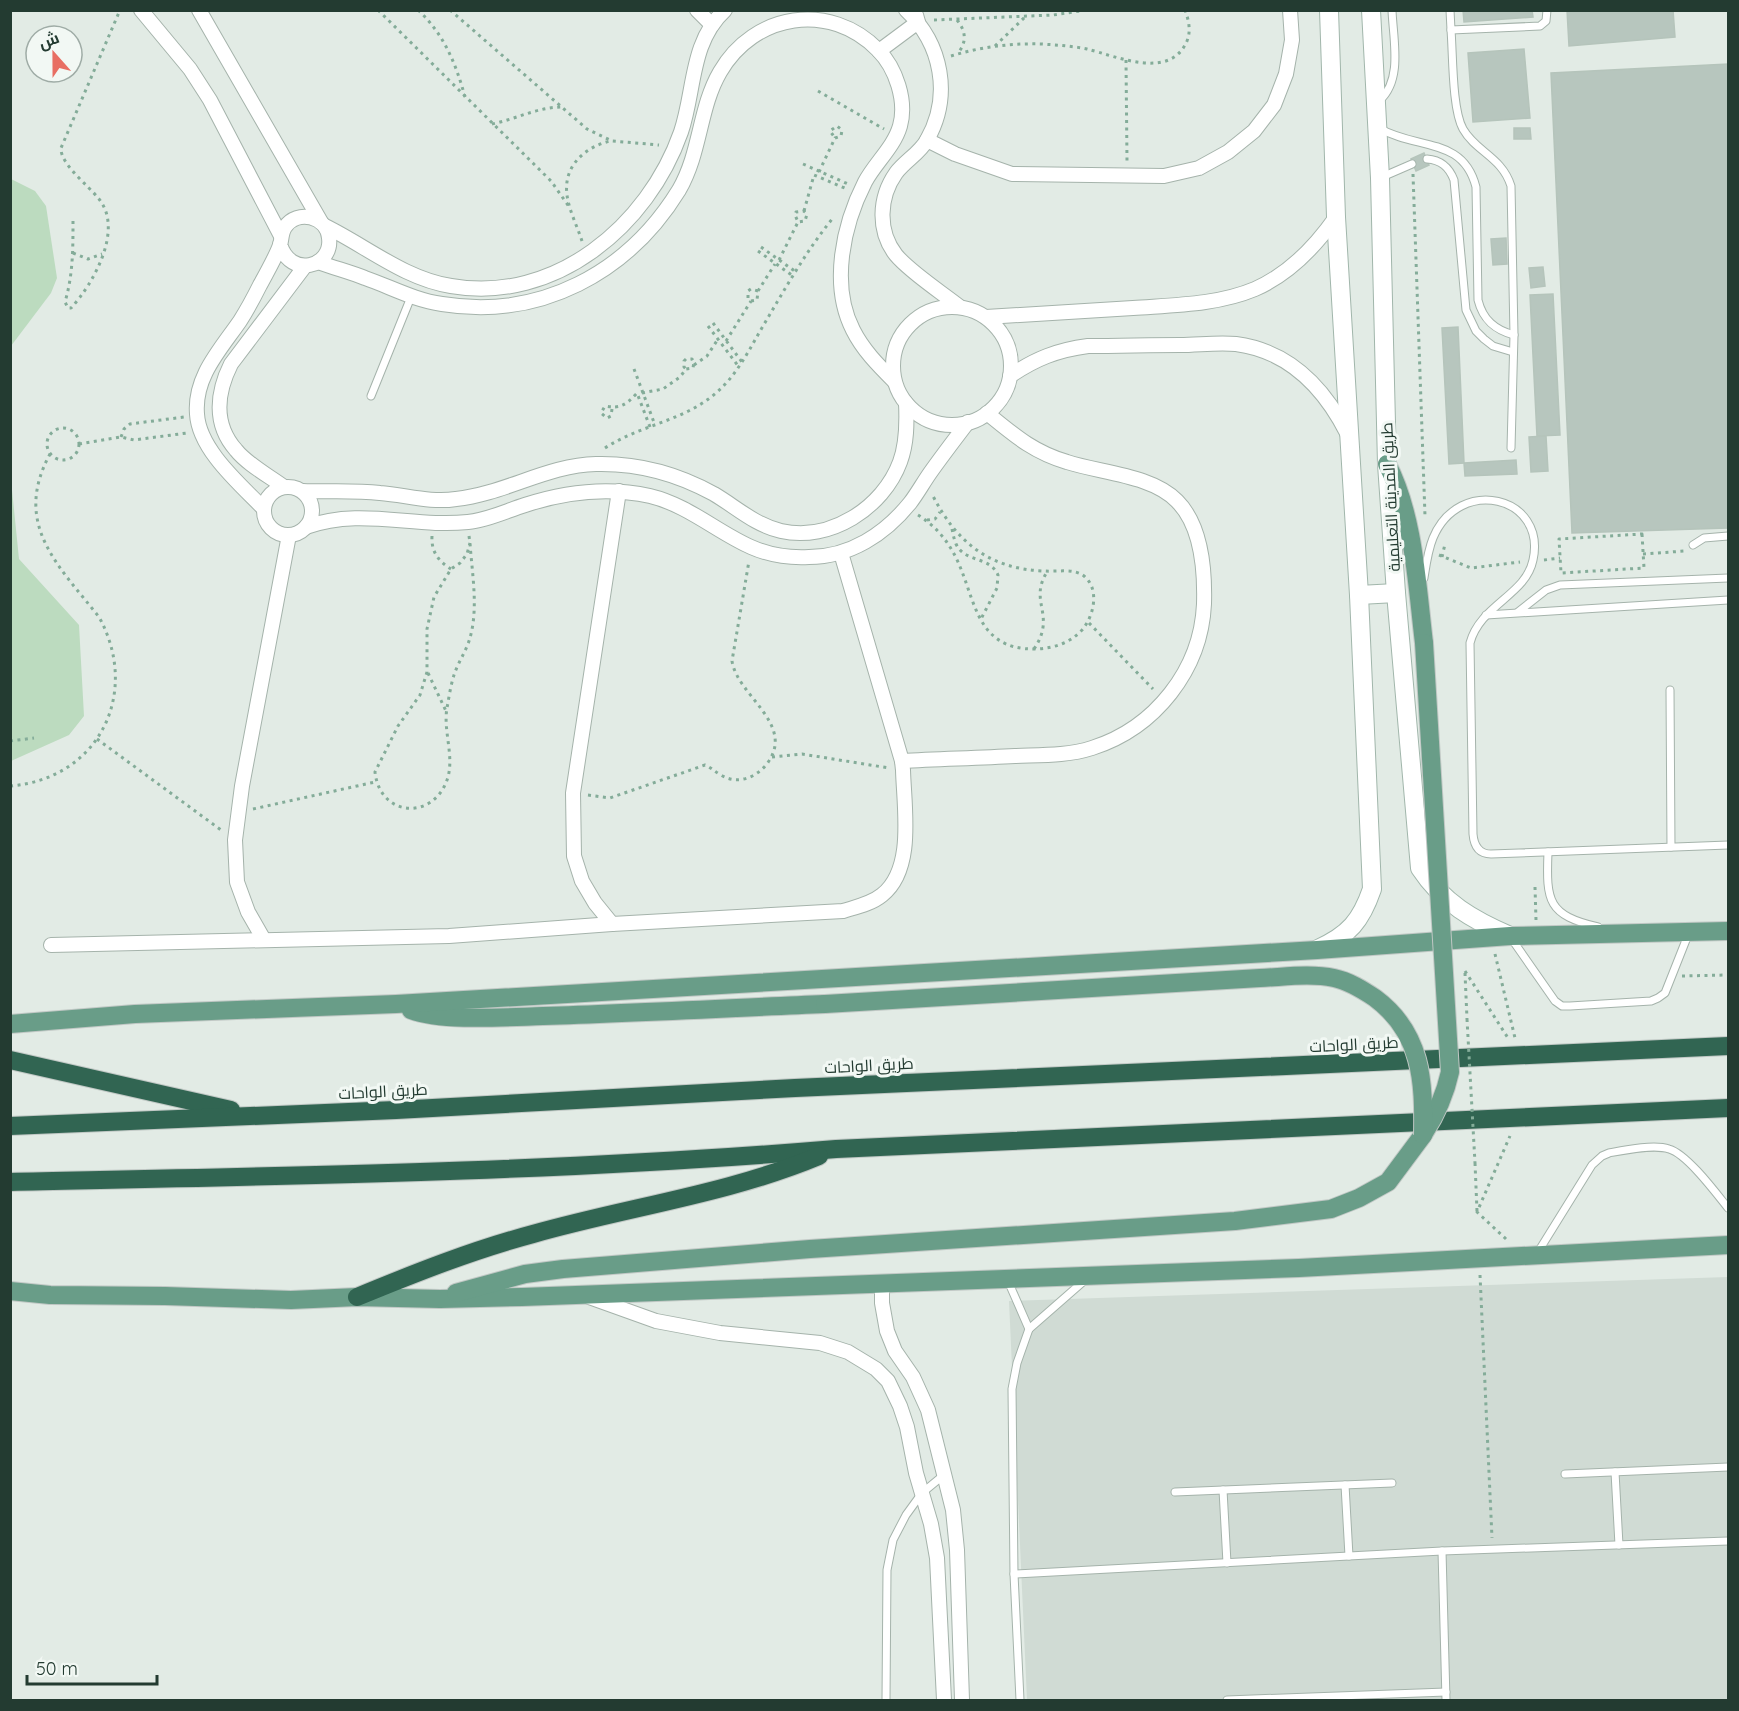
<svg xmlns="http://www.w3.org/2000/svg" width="1739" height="1711" viewBox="0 0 1739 1711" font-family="Quicksand,Cairo,sans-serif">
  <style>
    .built { fill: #d0dbd4 }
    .green { fill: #bcdbbf }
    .building { fill: #b7c6be; stroke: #b5c4bb; stroke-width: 1.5 }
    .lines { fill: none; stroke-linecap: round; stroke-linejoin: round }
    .lane-casing { stroke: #a5b3ab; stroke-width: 9 }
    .street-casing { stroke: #a5b3ab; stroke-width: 16 }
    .secondary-casing { stroke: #a1b6ab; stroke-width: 20 }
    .primary-casing { stroke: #c1c8c5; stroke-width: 20 }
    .highway-casing { stroke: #c1c8c5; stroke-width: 20 }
    .path { stroke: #84ac99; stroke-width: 3; stroke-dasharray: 3 4.5; stroke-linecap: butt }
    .lane { stroke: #fff; stroke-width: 7 }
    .street { stroke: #fff; stroke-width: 14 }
    .secondary { stroke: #fff; stroke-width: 18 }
    .primary { stroke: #699d88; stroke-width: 18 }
    .highway { stroke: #316552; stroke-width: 18 }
    .primary-bridge-casing { stroke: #c1c8c5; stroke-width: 20; stroke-linecap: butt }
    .path-bridge { stroke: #84ac99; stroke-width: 3; stroke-dasharray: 3 4.5; stroke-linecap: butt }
    .primary-bridge { stroke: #699d88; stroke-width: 18 }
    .labels { text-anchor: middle; stroke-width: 6; stroke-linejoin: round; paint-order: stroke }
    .street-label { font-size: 16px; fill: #233b31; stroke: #f2f8f4 }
  </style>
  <rect width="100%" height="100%" fill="#e2ebe5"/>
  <path class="built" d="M1728,1277V1700H1027L1009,1301Z"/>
  <g class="green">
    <path d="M11,179L35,191L46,206L57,278L51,293L11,346Z"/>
    <path d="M10,470L19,559L79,625L84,716L69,735L11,761Z"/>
  </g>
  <g class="building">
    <path d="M1463,10H1532L1533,17L1464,22Z"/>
    <path d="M1567,10H1673L1675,37L1569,46Z"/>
    <path d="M1524,49L1530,118L1473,122L1468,53Z"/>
    <path d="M1728,64V528L1572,533L1551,73Z"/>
    <path d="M1514,128H1530L1531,139H1514Z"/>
    <path d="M1424,153L1429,165L1416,171L1411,159Z"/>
    <path d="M1506,238L1507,264L1493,265L1491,239Z"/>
    <path d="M1543,267L1545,286L1531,288L1529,268Z"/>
    <path d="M1553,294L1560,435L1537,436L1530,295Z"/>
    <path d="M1458,327L1464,463L1449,464L1442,328Z"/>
    <path d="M1546,436L1548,471L1531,472L1529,437Z"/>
    <path d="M1516,460L1517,474L1465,476L1464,463Z"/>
  </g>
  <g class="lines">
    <g class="lane-casing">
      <g id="lane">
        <path d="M1450,10L1451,30L1540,26L1546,21L1547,10"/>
        <path d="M1451,30C1453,55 1452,109 1463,129C1476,152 1502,157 1511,186L1514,335L1511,448"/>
        <path d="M1380,100C1403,79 1393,39 1392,10"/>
        <path d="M1379,128C1416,150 1463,136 1476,187L1478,300C1483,320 1495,330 1514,335"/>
        <path d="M1427,159C1441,160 1449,167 1454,180L1466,310L1476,331L1484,339L1493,346L1513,352"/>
        <path d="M1382,177L1412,164"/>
        <path d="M371,396L411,297"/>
        <path d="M1693,545L1704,538L1728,536"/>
        <path d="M1424,578C1426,565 1428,550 1433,538C1459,475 1547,496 1533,560C1526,595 1480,605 1470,643L1473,834C1474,846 1479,854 1491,854L1728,845"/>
        <path d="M1518,612L1546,590L1560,585L1728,578"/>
        <path d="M1486,615L1728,600"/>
        <path d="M1670,690L1671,847"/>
        <path d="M1548,852C1546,902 1548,915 1598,927"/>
        <path d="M1511,938L1555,1001L1562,1006H1570L1651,1001L1658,998L1665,993L1688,935"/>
        <path d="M1538,1252L1592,1165L1602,1156L1609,1153C1625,1150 1654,1144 1669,1149C1687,1154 1716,1193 1728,1208"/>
        <path d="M1008,1281L1029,1329"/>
        <path d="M1615,1472L1619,1545"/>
        <path d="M1565,1474L1728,1467"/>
        <path d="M1345,1485L1349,1556"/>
        <path d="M1223,1490L1227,1563"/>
        <path d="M1175,1492L1392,1483"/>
        <path d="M1442,1551L1446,1700"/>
        <path d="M1014,1574L1442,1551L1728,1541"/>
        <path d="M886,1700L887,1570L893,1540L906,1515L922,1493L945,1474"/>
        <path d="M1020,1700L1014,1574L1012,1389L1017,1363L1029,1329L1085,1280"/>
        <path d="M1227,1700L1446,1692"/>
      </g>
    </g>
    <g class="street-casing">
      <g id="street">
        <path d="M141,10L190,69L210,100L281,236"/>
        <path d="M199,10L321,222"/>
        <path d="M697,10L712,25"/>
        <path d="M906,10C942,44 952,96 927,140C920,153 905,161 896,173C879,197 877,231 896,255C910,272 941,292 960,307"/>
        <path d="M879,51L918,22L916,15"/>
        <path d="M927,140L955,154L1012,174L1164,176L1199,168L1228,152L1254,131L1274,105L1286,74L1292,40L1290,10"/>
        <path d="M325,226C366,246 405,279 451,286C555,304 648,226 681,132C695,91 690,42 725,10"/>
        <path d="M318,262C334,268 350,272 365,278C391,287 414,300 442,304C540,320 628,273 679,190C701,152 699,108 720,72C754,13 830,1 878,50C896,68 907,101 900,126C894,147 875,163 865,182C843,225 830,285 853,330C863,350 878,365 894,381"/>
        <circle cx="952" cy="366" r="59"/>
        <path d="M986,317C1035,314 1084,311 1133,308C1173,305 1217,305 1255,289C1289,274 1315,247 1336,217"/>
        <path d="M1010,376C1035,359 1057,350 1088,346C1119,346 1150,345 1180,345C1198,345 1218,342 1236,344C1289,351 1324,388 1347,433"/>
        <circle cx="288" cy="511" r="24"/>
        <path d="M284,487C269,476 247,464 236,450C213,424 217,392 231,364L305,266"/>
        <path d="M303,491C329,492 354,490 380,493C406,495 430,503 456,499C504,494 548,465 596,464C637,463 678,474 714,494C736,507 755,525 781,531C830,542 883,508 900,462C907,443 907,423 906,403"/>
        <path d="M264,509C241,485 199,450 197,414C194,377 220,350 240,321C247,310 254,297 260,285C265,276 277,254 280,245C282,239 281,233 285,227C297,209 327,216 329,238C333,267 290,279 280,244"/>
        <path d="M306,527C361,507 413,528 468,522C488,520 506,511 525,505C565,492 609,487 650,496C688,505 717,532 751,547C769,555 790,558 809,557C850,557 885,534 910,503C917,494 923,483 930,473C942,456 955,439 968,422"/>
        <path d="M902,761C940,759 978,758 1015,756C1041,755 1067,756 1092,748C1155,728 1201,670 1204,604C1205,570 1202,526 1177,501C1152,475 1101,473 1067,462C1033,452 1014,435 987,413"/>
        <path d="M612,924L595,903L582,881L574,856L573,793L619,491"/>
        <path d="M264,940L248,912L237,882L235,840L242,786L289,535"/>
        <path d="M51,945L449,936L612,924L843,911C856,907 871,904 882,895C915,869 904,808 903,770L902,761L841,553"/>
        <path d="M882,1282V1303L887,1331L895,1351L913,1377L928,1410L953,1510L957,1550L962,1700"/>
        <path d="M589,1297L656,1321L720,1333L820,1343L848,1352L876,1369L888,1381L900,1406L907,1427L916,1473L931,1524L937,1558L944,1700"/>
      </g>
    </g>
    <g class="secondary-casing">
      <g id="secondary">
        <path d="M1371,10L1380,178L1387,464L1396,593L1420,868C1443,903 1473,920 1510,936"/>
        <path d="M1359,595L1396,593"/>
        <path d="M1318,949C1349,935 1361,921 1372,889L1359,595L1336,217L1329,10"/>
      </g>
    </g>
    <g class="primary-casing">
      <g id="primary">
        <path d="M1387,464C1414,515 1417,586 1424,643"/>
        <path d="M411,1010C442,1022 508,1017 543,1016C637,1013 731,1008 825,1004"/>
        <path d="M10,1024L135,1014L396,1004L1317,950L1510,936L1728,931"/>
        <path d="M10,1291L50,1295L165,1296L291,1300L357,1297L440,1299L522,1297L1299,1268L1728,1245"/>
        <path d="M456,1293L525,1274L563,1269L810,1249L1235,1221L1331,1209L1359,1198L1388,1182L1423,1135"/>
      </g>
    </g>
    <g class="highway-casing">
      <g id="highway">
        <path d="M10,1060L231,1110"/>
        <path d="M10,1126L396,1110L795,1088L1728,1046"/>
        <path d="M10,1182C286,1176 562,1172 836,1149L1728,1108"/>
        <path d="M357,1297C415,1273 473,1250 533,1234C628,1207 728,1194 819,1156"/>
      </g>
    </g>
    <g class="path">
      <path d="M378,10L551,181L570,208"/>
      <path d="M418,10C444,34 456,64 465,97"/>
      <path d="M450,10L587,129L612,141L659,145"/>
      <path d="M934,20L1053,15L1087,10"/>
      <path d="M957,20C966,31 967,42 958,53"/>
      <path d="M995,46L1025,17"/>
      <path d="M951,56C980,47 1011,43 1041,44C1057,45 1072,46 1087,49C1116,56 1170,81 1187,41C1191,31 1189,21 1185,10"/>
      <path d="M1126,60L1127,161"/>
      <path d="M818,91L884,129"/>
      <path d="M492,124C516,119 538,107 562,107"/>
      <path d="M803,164L848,184"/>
      <path d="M819,172L835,138L841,136L842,130L837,126L830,131L835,138"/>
      <path d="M1413,174L1425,516"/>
      <path d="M804,211L814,175L847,189"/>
      <path d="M73,221C73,249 73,275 65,302L68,308H71C93,284 124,230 99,199C89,186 60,164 61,148L120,10"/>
      <path d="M582,241C577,226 569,210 567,195C563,166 585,147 610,141"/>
      <path d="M761,247L796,272"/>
      <path d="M758,251L793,276"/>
      <path d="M73,253L88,259L102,254"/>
      <path d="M779,260L798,222L795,215L796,212L804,211L807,214L805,221L798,222"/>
      <path d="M758,291L751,289L748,291V299L751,301L757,300L758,291L775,264"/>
      <path d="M713,323L742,362"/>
      <path d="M708,326L739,367"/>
      <path d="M726,341L751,301"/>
      <path d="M694,365L707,356L718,339"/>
      <path d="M634,369L655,425"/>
      <path d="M642,393L663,389L680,377L686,369L693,368L694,362L692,359H686L684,361V367L686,369"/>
      <path d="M612,409L611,416L607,418L601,413L605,406C620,409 626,405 637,393L650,427"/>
      <circle cx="63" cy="444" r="16"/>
      <path d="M121,437L124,429L130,424L184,417"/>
      <path d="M79,444L121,437L134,440L187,433"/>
      <path d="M605,448C640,425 684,421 716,393C737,375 749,350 763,326C785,289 806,251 833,218"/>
      <path d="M918,515C931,523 942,534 950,547C977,589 969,651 1037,649C1054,648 1070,643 1082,630C1094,616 1100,589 1084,576C1074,568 1056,572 1044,571C990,569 957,543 933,496"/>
      <path d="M927,520L935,519L940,512"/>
      <path d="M952,529C953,534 954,539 956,544C965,563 990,556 998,575L997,588L980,621"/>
      <path d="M1642,534L1644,568L1561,573L1559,539Z"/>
      <path d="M432,536C431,551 438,561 451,569"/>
      <path d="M469,536L470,543C472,573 478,605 471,634C468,648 460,659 455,672C451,683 449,697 447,708C443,730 454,755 448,777C435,821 380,818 375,772L398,726L420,695L427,672V629L434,597L451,569L460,563L467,554L470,543"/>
      <path d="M1643,554L1685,551"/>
      <path d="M1439,555L1471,568L1520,562"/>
      <path d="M1442,557L1445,544"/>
      <path d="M1544,560L1560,558"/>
      <path d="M1089,623L1153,689"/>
      <path d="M1034,649C1057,615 1028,602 1047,572"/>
      <path d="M428,673L446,711"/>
      <path d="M97,739L221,830"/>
      <path d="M10,741L34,738"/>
      <path d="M772,757L802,754L889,768"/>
      <path d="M10,786C99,779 141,693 99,617C58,565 12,524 50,454"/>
      <path d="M588,795L610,798L705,765C712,768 715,772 721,775C737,785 755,778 766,765C798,725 737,696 732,661L749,561"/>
      <path d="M253,809L375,782"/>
      <path d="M1535,887L1536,920"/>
      <path d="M1495,954L1515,1038"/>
      <path d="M1465,971L1508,1038"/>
      <path d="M1465,973L1467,1019"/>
      <path d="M1682,976L1728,975"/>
      <path d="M1475,1163L1477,1211"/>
      <path d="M1506,1239L1477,1212L1510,1136"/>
      <path d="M1480,1275L1492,1538"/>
    </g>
    <use href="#lane" class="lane"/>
    <use href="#street" class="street"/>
    <use href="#secondary" class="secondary"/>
    <use href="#primary" class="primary"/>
    <use href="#highway" class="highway"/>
    <g class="primary-bridge-casing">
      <g id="primary-bridge">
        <path d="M1424,643L1450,1072C1445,1095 1437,1113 1424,1133"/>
        <path d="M825,1004L1260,978C1284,977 1311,973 1334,978C1349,981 1363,990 1375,998C1422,1033 1424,1081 1423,1135"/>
      </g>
    </g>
    <path class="path-bridge" d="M1467,1019L1475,1163"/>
    <use href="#primary-bridge" class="primary-bridge"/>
  </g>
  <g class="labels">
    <g class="street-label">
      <text transform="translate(1390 497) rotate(-93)" y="6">طريق المدينة التعليمية</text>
      <text transform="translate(1354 1044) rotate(-3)" y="6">طريق الواحات</text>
      <text transform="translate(869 1065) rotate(-3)" y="6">طريق الواحات</text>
      <text transform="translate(383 1091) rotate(-3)" y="6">طريق الواحات</text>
    </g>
  </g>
  <rect width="1739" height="1711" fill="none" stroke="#233b31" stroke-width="24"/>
  <g transform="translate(54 54) rotate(339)"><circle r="28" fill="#f2f8f4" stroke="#9faca6" stroke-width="1.5"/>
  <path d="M0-4.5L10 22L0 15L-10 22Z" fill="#e86e63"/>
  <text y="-9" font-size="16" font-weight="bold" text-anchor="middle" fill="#233b31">ش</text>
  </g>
  <path d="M27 1675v9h130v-9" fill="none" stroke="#233b31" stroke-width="3"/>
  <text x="36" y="1675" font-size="18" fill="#233b31" stroke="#f2f8f4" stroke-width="4.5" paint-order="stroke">50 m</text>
</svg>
